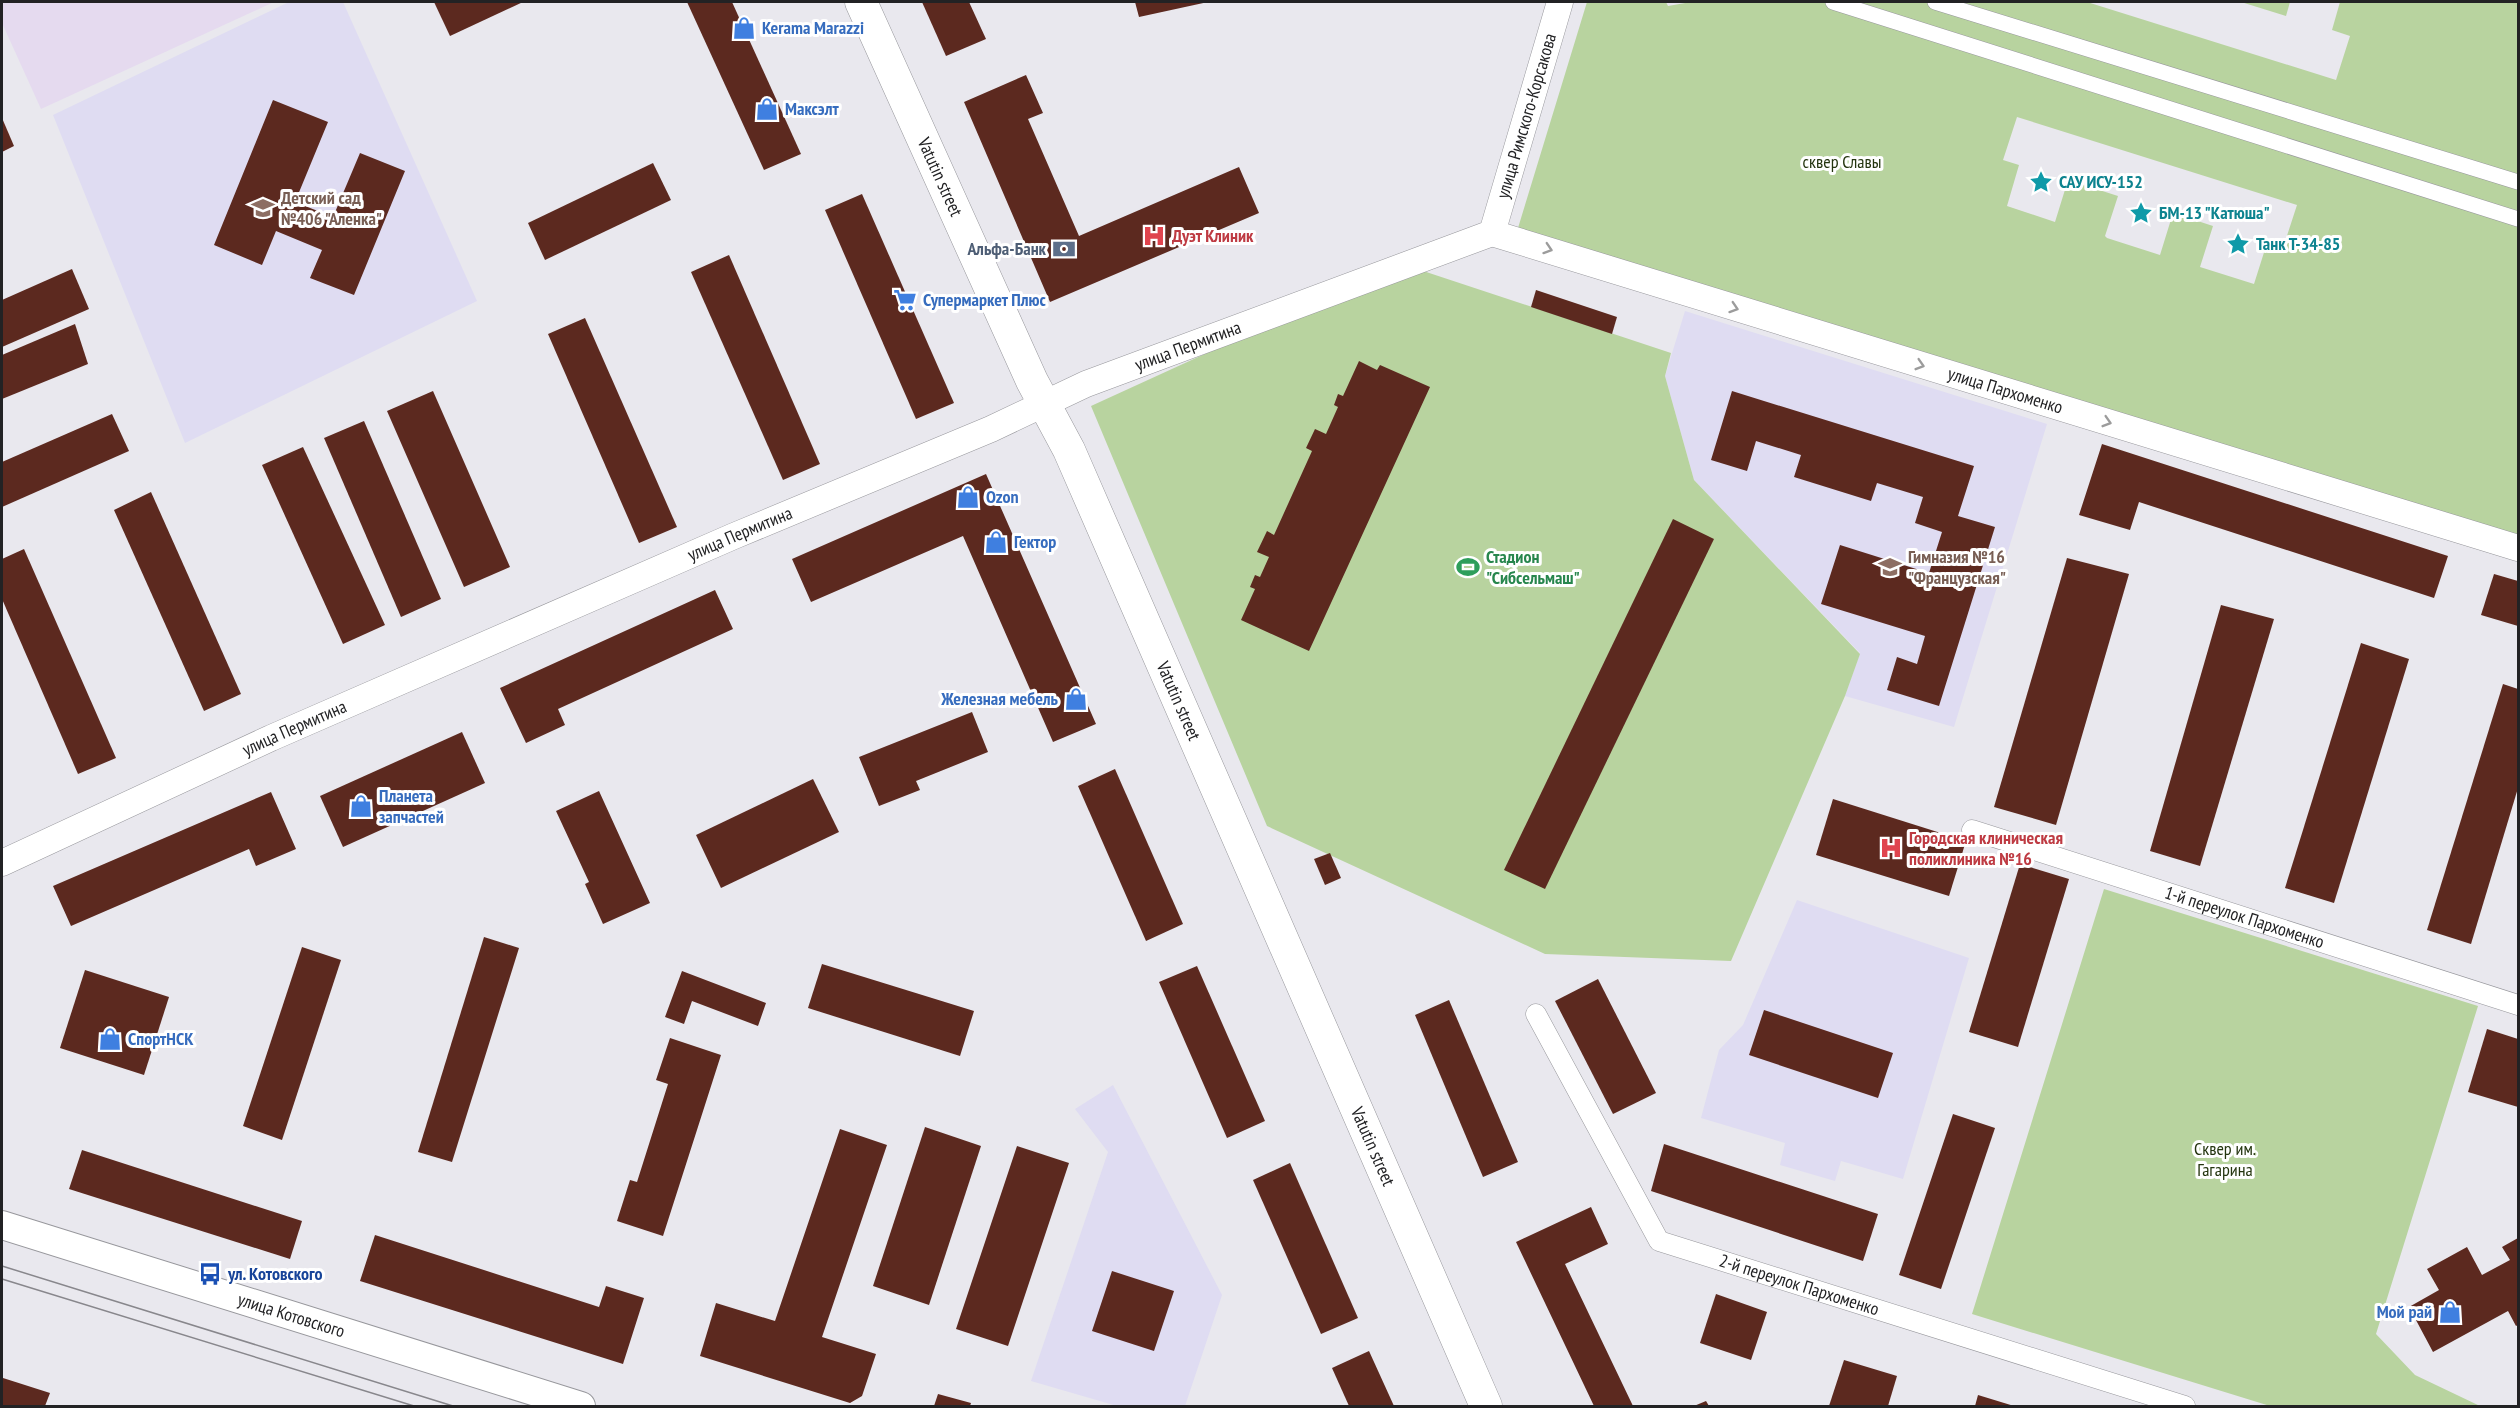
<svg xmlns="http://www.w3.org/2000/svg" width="2520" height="1408" viewBox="0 0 2520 1408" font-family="'PT Sans Narrow',sans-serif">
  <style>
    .industrial { fill: #e5daef }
    .education { fill: #dfdcf2 }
    .green { fill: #b8d39f; fill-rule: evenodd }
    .building { fill: #5c291f }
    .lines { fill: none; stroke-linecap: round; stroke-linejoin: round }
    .pedestrian-casing { stroke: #97979c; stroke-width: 16 }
    .minor-casing { stroke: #97979c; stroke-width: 21 }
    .tertiary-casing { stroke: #97979c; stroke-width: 27 }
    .secondary-casing { stroke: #97979c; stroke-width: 30 }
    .primary-casing { stroke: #97979c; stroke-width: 33 }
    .pedestrian { stroke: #fff; stroke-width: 15 }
    .minor { stroke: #fff; stroke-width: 20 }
    .tertiary { stroke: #fff; stroke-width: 26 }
    .secondary { stroke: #fff; stroke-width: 28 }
    .primary { stroke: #fff; stroke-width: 32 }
    .tram { stroke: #88878c; stroke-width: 1.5 }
    .oneway { stroke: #9c9c9c }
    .labels { text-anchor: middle; stroke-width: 6; stroke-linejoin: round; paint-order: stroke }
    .shop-label { font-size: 18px; font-weight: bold; fill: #366cbe; stroke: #fff; text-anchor: start }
    .street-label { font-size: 18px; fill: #222224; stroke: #fff }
    .park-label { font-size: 18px; fill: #24350f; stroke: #fff }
    .culture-label { font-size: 18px; font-weight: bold; fill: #0d838f; stroke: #fff; text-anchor: start }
    .education-label { font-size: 18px; font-weight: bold; fill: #785e54; stroke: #fff; text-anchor: start }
    .health-label { font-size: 18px; font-weight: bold; fill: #be3a42; stroke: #fff; text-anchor: start }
    .service-label { font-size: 18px; font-weight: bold; fill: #4e5e75; stroke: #fff; text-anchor: end }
    .leisure-label { font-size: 18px; font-weight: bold; fill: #27864d; stroke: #fff; text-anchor: start }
    .transit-label { font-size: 18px; font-weight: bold; fill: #164399; stroke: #fff; text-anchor: start }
  </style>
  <rect width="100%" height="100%" fill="#e9e8ee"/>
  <path class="industrial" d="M2,2H274L41,109L2,23Z"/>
  <g class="education">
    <path d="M289,2H343L477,301L185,443L53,115Z"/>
    <path d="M1685,311L2047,424L1954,727L1845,696L1860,653L1694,480L1665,376Z"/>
    <path d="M1797,900L1969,958L1903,1179L1841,1161L1835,1181L1780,1165L1785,1143L1701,1118L1719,1050L1743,1025Z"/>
    <path d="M1113,1085L1222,1295L1185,1406H1117L1031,1381L1108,1152L1075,1109Z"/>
  </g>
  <g class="green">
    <path d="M1587,2H1666L1668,6L1691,2H2087L2336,80L2350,36L2332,30L2340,2H2518V535L1518,228ZM2017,117L2297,205L2283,248L2267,243L2254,284L2200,267L2213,226L2173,213L2160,255L2107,238L2105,236L2118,196L2068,180L2055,222L2007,206L2019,165L2003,160Z"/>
    <path d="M2241,2H2290L2286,16Z"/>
    <path d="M1402,264L1671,353L1665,376L1694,480L1860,654L1845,696L1731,961L1545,954L1267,826L1091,406Z"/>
    <path d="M2104,889L2478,1006L2376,1334L2415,1375L2480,1406H2270L1972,1314Z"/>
  </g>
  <g class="building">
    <path d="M434,2H523L450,36Z"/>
    <path d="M687,2H732L801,154L764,170Z"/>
    <path d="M922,2H969L986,39L946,56Z"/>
    <path d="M1135,2H1208L1139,17Z"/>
    <path d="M1026,75L1043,113L1028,119L1079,236L1239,167L1259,213L1050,302L964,102Z"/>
    <path d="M273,100L328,122L295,202L333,217L360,153L405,171L354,295L310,278L322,250L276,231L262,265L214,245Z"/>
    <path d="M2,118L14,146L2,152Z"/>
    <path d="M653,163L671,200L545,260L528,223Z"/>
    <path d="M862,194L954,403L916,419L825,210Z"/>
    <path d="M729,255L820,464L783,480L691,272Z"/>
    <path d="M72,269L89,309L2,347V300Z"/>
    <path d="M1536,290L1617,317L1612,334L1531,307Z"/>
    <path d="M585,318L677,527L639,543L548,334Z"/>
    <path d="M75,324L88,364L2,399V355Z"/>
    <path d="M1359,361L1377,370L1380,365L1430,387L1309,651L1241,620L1255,589L1250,587L1255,575L1260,577L1269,557L1257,552L1267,531L1274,535L1312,451L1306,448L1315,429L1326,434L1338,407L1334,405L1338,394L1343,396Z"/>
    <path d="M433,391L510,567L464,587L387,411Z"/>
    <path d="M1732,391L1974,466L1958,516L1995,527L1939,706L1887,690L1897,657L1917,664L1925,636L1821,604L1840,545L1929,573L1942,532L1915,523L1923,497L1877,483L1871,501L1794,477L1801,455L1756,441L1747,471L1711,460Z"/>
    <path d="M112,414L129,451L2,507V462Z"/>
    <path d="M364,421L441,599L401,617L324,438Z"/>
    <path d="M2102,444L2448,556L2434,598L2139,502L2130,530L2079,515Z"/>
    <path d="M303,447L385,625L343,644L262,465Z"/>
    <path d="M986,474L1096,724L1053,742L963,536L811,602L792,559Z"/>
    <path d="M151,492L241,694L204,711L114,510Z"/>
    <path d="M1673,519L1714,539L1545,889L1504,870Z"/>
    <path d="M24,549L116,758L78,774L2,599V559Z"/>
    <path d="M2067,558L2129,574L2056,825L1994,807Z"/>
    <path d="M2494,574L2518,581V626L2481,615Z"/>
    <path d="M715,590L733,629L558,709L565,725L526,743L500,688Z"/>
    <path d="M2221,605L2274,619L2200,866L2150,851Z"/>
    <path d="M2361,643L2409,659L2334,903L2285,888Z"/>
    <path d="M2503,684L2518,689V788L2471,944L2427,930Z"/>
    <path d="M972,712L988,752L916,781L920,790L879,806L859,757Z"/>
    <path d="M462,732L485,783L343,847L320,796Z"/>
    <path d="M1115,769L1183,924L1146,941L1078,786Z"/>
    <path d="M813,779L839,832L721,888L696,835Z"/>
    <path d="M599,791L650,903L603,924L585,884L589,882L556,811Z"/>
    <path d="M271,792L296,849L256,866L249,849L71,926L53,886Z"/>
    <path d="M1833,799L1966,841L1949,896L1816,855Z"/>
    <path d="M1330,853L1341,878L1325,885L1314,859Z"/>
    <path d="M2020,864L2069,879L2018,1047L1969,1032Z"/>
    <path d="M484,937L519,948L452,1162L418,1152Z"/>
    <path d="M302,947L341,960L282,1140L243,1126Z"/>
    <path d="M822,964L974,1011L960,1056L808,1008Z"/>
    <path d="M1197,966L1265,1121L1227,1138L1159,982Z"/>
    <path d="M85,970L169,997L144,1075L60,1048Z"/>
    <path d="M682,971L766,1003L758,1026L692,1001L684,1024L665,1017Z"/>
    <path d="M1598,979L1656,1093L1613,1114L1555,1001Z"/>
    <path d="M1449,1000L1518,1162L1483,1177L1415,1015Z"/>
    <path d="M1764,1010L1893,1053L1878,1098L1749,1055Z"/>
    <path d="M2487,1029L2518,1039V1107L2468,1092Z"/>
    <path d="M670,1038L721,1055L663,1236L617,1221L630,1180L637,1182L668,1084L656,1080Z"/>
    <path d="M1953,1114L1995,1128L1941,1289L1899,1275Z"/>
    <path d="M925,1127L981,1146L929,1305L873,1286Z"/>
    <path d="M840,1129L887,1145L822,1337L876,1354L862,1396L850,1403L700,1356L716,1303L775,1321Z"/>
    <path d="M1664,1144L1878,1214L1863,1261L1651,1191Z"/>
    <path d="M1017,1146L1069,1163L1008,1346L956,1329Z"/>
    <path d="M82,1150L302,1221L290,1259L69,1189Z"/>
    <path d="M1290,1163L1358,1318L1321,1334L1253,1180Z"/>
    <path d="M1591,1207L1608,1244L1565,1264L1633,1406H1594L1516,1242Z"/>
    <path d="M375,1235L599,1307L606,1286L644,1298L623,1364L360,1281Z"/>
    <path d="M2518,1238V1325L2516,1326L2508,1311L2433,1352L2409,1307L2439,1290L2427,1269L2467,1247L2482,1275L2510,1260L2502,1247Z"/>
    <path d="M1112,1271L1174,1291L1154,1351L1092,1331Z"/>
    <path d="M1716,1294L1767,1312L1751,1360L1700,1343Z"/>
    <path d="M1369,1351L1394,1406H1349L1332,1368Z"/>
    <path d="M1844,1360L1897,1376L1888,1406H1829Z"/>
    <path d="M3,1378L50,1393L45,1406H2Z"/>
    <path d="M938,1394L971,1403L970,1406H934Z"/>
    <path d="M1978,1395L2014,1406H1975Z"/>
    <path d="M1706,1401L1709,1406H1694Z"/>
  </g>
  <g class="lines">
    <g class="pedestrian-casing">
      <g id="pedestrian">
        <path d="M1833,2L2518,219"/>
        <path d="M1935,2L2518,182"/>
      </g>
    </g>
    <g class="minor-casing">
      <g id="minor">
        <path id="s1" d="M1972,830L2518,1005"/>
        <path id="s2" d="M1536,1014L1659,1241L2185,1406"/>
      </g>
    </g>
    <g class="tertiary-casing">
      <g id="tertiary">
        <path id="s3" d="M1492,233L2518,548"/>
        <path id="s4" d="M1492,233L1560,2"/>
        <path id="s5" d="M2,863L271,738L734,536L991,429L1086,384L1492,233"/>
      </g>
    </g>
    <g class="secondary-casing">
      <g id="secondary">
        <path id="s6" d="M2,1225L581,1406"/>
      </g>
    </g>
    <g class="primary-casing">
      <g id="primary">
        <path id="s7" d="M861,2L1032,381L1069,450L1486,1406"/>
      </g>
    </g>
    <use href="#pedestrian" class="pedestrian"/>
    <use href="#minor" class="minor"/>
    <use href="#tertiary" class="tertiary"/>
    <use href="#secondary" class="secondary"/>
    <use href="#primary" class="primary"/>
    <g class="tram">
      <path d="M2,1266L453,1406"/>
      <path d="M2,1279L414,1406"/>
    </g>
  </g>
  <defs><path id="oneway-chevron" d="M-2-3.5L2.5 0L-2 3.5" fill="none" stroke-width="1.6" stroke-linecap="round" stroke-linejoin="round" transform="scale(1.5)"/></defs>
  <g class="oneway">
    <use href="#oneway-chevron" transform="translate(1548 249) rotate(18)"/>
    <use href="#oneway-chevron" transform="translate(1734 308) rotate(18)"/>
    <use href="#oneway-chevron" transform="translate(1920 365) rotate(17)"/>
    <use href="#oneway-chevron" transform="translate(2107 422) rotate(17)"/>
  </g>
  <defs>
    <g id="shop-bare" transform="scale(1.8)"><path d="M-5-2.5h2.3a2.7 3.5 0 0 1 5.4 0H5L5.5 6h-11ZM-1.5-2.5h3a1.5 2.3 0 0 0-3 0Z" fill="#3f7fe0" stroke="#fff" stroke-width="2.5" paint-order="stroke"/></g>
    <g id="sight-bare" transform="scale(1.8)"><path d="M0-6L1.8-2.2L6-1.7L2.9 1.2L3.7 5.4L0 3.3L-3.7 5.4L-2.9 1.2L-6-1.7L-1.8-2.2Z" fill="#0f9aa8" stroke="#fff" stroke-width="2.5" paint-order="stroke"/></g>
    <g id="school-bare" transform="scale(1.8)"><path d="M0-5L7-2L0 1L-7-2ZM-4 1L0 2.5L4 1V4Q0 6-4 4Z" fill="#8d6e63" stroke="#fff" stroke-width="2.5" paint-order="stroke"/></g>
    <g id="hospital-bare" transform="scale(1.8)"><path d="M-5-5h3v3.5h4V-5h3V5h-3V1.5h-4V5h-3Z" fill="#e0444e" stroke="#fff" stroke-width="2.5" paint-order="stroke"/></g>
    <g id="bank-bare" transform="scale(1.8)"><path d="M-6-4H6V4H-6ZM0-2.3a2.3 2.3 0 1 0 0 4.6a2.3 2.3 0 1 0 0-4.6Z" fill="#5c6f8a" stroke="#fff" stroke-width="2.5" paint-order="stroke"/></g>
    <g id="supermarket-bare" transform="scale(1.8)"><path d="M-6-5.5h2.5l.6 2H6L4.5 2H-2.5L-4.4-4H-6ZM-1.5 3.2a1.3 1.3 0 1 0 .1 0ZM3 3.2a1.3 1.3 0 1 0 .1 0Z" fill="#3f7fe0" stroke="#fff" stroke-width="2.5" paint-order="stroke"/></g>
    <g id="stadium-bare" transform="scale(1.8)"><path d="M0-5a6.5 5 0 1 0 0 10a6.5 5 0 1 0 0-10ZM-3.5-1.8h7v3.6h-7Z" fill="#2e9e5b" stroke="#fff" stroke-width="2.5" paint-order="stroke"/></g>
    <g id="bus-bare" transform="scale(1.8)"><path d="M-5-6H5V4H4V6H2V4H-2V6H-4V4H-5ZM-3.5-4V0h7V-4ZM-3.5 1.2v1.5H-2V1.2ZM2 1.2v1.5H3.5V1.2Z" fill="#1a4fb4" stroke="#fff" stroke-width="2.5" paint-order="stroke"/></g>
  </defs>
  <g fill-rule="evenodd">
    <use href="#shop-bare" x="744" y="28"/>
    <use href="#shop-bare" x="767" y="109"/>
    <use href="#sight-bare" x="2041" y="182"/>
    <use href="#school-bare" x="263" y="208"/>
    <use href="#sight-bare" x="2141" y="213"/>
    <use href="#hospital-bare" x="1154" y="236"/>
    <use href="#sight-bare" x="2238" y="244"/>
    <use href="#bank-bare" x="1064" y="249"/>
    <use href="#supermarket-bare" x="905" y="300"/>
    <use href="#shop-bare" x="968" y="497"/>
    <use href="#shop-bare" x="996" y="542"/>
    <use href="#stadium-bare" x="1468" y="567"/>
    <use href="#school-bare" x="1890" y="567"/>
    <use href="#shop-bare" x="1076" y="699"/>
    <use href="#shop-bare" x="361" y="806"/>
    <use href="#hospital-bare" x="1891" y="848"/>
    <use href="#shop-bare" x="110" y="1039"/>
    <use href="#bus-bare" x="210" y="1274"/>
    <use href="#shop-bare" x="2450" y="1312"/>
  </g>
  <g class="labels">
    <g class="shop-label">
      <text x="762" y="34">Kerama Marazzi</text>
      <text x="785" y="115">Максэлт</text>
      <text x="923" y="306">Супермаркет Плюс</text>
      <text x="986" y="503">Ozon</text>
      <text x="1014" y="548">Гектор</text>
      <text x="1058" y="705" text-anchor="end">Железная мебель</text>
      <text x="379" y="802">Планета<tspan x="379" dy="21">запчастей</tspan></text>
      <text x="128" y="1045">СпортНСК</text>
      <text x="2432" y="1318" text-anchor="end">Мой рай</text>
    </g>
    <g class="street-label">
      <text dy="6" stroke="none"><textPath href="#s4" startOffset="122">улица Римского-Корсакова</textPath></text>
      <text dy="6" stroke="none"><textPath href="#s7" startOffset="192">Vatutin street</textPath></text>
      <text dy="6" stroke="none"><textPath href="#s5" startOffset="1294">улица Пермитина</textPath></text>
      <text dy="6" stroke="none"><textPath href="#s3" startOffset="537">улица Пархоменко</textPath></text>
      <text dy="6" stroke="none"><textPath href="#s5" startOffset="808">улица Пермитина</textPath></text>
      <text dy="6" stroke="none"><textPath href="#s7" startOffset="768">Vatutin street</textPath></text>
      <text dy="6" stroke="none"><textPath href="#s5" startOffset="322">улица Пермитина</textPath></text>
      <text dy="6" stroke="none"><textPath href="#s1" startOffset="286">1-й переулок Пархоменко</textPath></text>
      <text dy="6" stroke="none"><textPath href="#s7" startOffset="1254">Vatutin street</textPath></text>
      <text dy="6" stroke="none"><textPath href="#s2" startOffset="405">2-й переулок Пархоменко</textPath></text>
      <text dy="6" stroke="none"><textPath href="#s6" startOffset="303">улица Котовского</textPath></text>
    </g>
    <g class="park-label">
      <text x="1842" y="168">сквер Славы</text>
      <text x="2225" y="1155">Сквер им.<tspan x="2225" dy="21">Гагарина</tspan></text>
    </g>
    <g class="culture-label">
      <text x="2059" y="188">САУ ИСУ-152</text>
      <text x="2159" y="219">БМ-13 "Катюша"</text>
      <text x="2256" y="250">Танк Т-34-85</text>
    </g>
    <g class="education-label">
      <text x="281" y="204">Детский сад<tspan x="281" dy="21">№406 "Аленка"</tspan></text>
      <text x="1908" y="563">Гимназия №16<tspan x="1908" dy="21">"Французская"</tspan></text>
    </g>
    <g class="health-label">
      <text x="1172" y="242">Дуэт Клиник</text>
      <text x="1909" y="844">Городская клиническая<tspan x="1909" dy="21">поликлиника №16</tspan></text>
    </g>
    <g class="service-label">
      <text x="1046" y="255">Альфа-Банк</text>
    </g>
    <g class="leisure-label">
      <text x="1486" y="563">Стадион<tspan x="1486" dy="21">"Сибсельмаш"</tspan></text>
    </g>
    <g class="transit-label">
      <text x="228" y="1280">ул. Котовского</text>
    </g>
  </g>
  <rect width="2520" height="1408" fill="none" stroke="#222224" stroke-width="6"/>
</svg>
